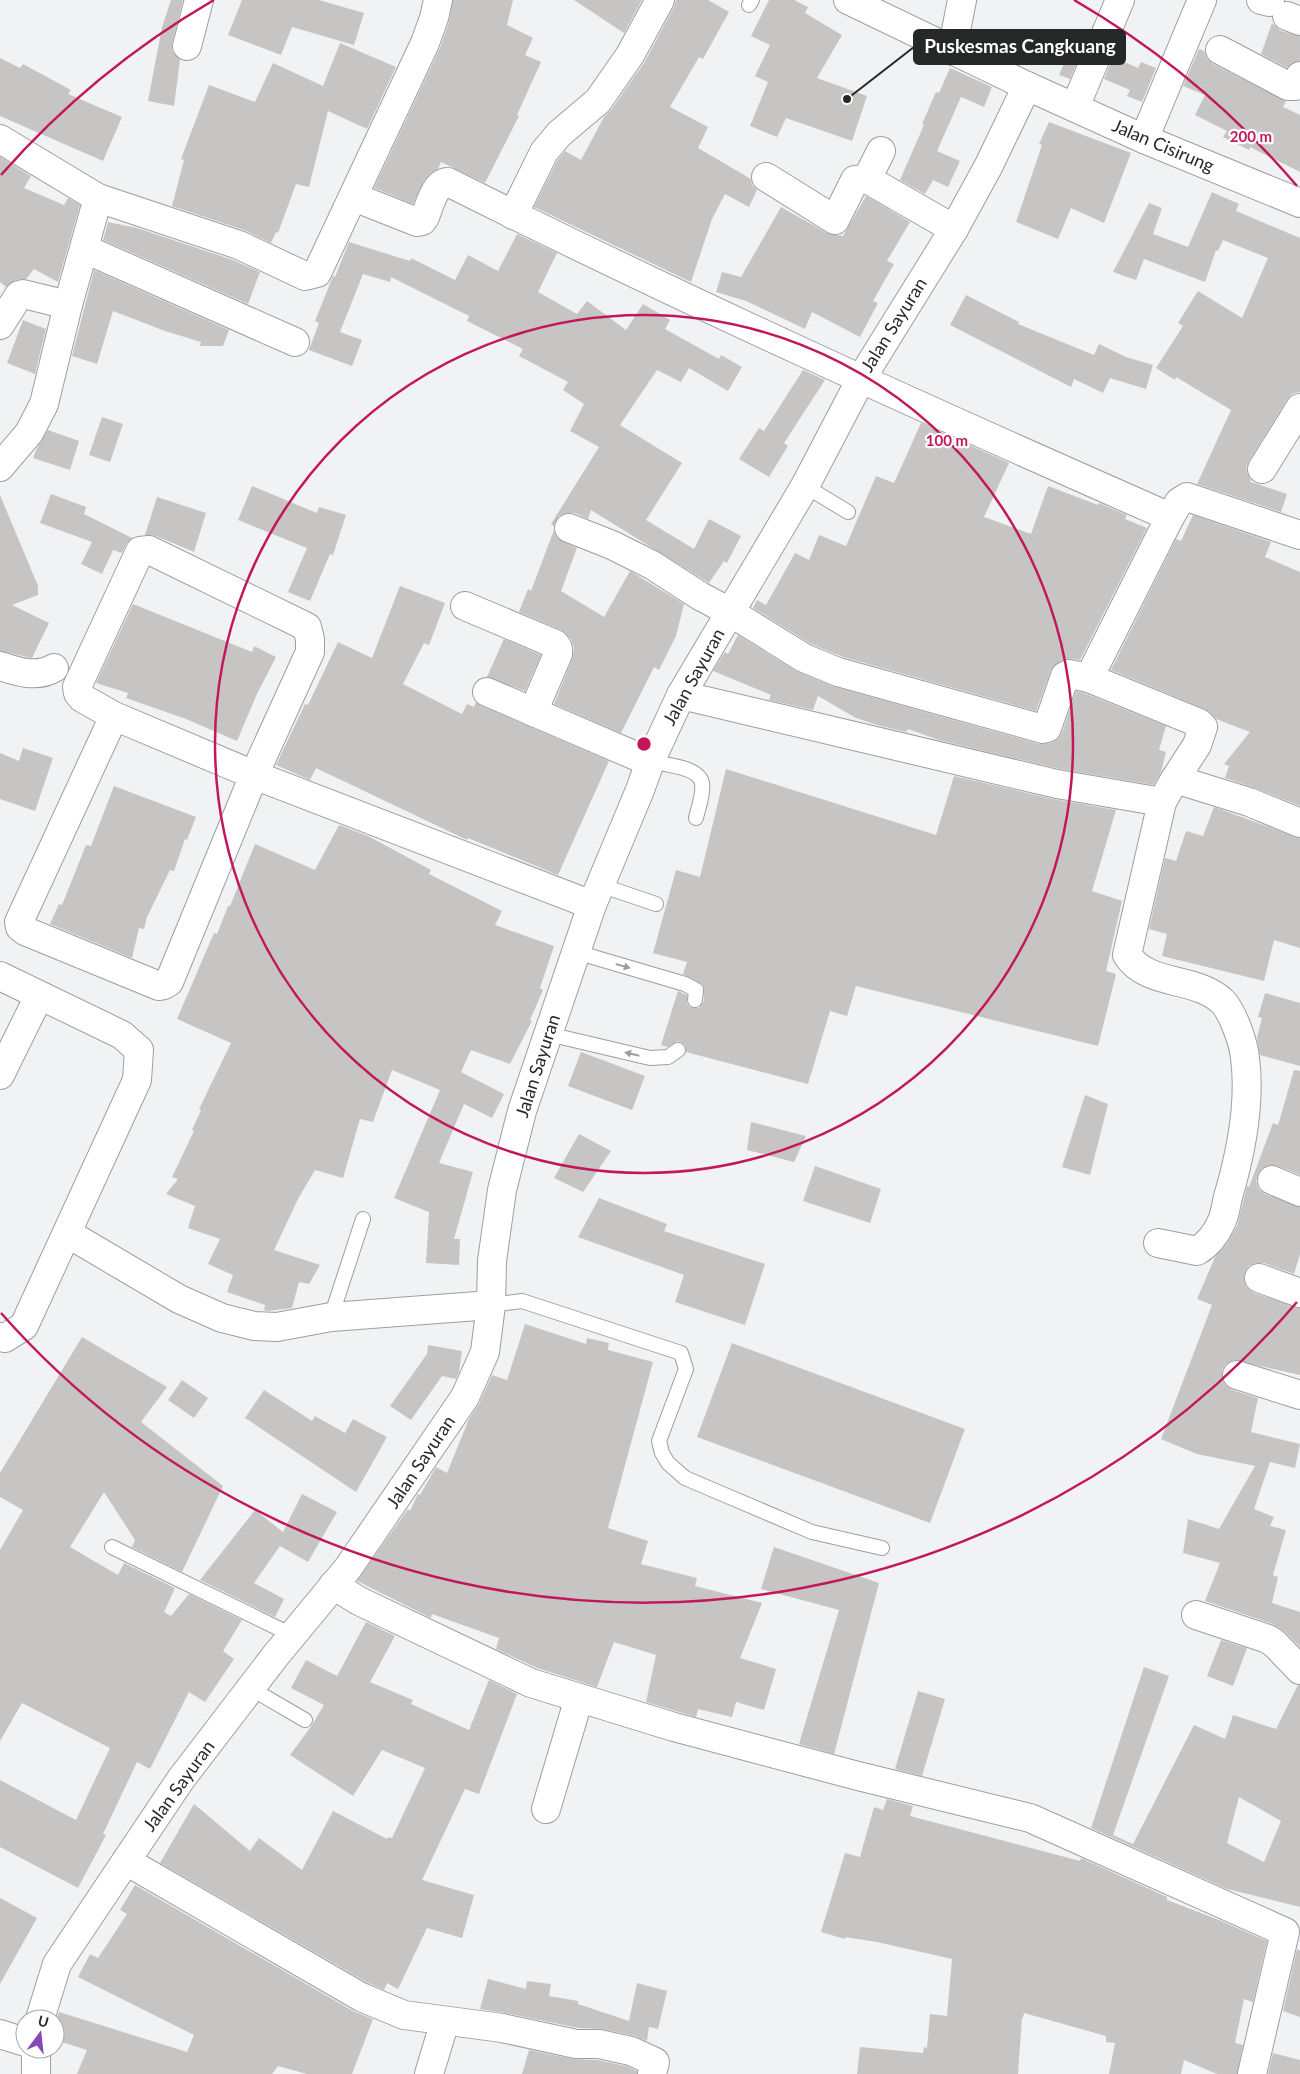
<svg xmlns="http://www.w3.org/2000/svg" width="1300" height="2074" viewBox="0 0 1300 2074" font-family="Lato,sans-serif">
  <style>
    .building { fill: #c7c5c4; fill-rule: evenodd }
    .lines { fill: none; stroke-linecap: round; stroke-linejoin: round }
    .service-casing { stroke: #9d9ea0; stroke-width: 16 }
    .minor-casing { stroke: #9d9ea0; stroke-width: 30 }
    .tertiary-casing { stroke: #9d9ea0; stroke-width: 30 }
    .secondary-casing { stroke: #9d9ea0; stroke-width: 30 }
    .service { stroke: #fff; stroke-width: 14 }
    .minor { stroke: #fff; stroke-width: 28 }
    .tertiary { stroke: #fff; stroke-width: 28 }
    .secondary { stroke: #fff; stroke-width: 28 }
    .oneway { fill: #9d9e9e }
    .ring { fill: none; stroke: #c2185b; stroke-width: 2.5 }
    .labels { text-anchor: middle; stroke-width: 4.5; stroke-linejoin: round; paint-order: stroke }
    .street-label { font-size: 18px; fill: #262727; stroke: #fff }
    .centre { fill: #c2185b; stroke: #fff; stroke-width: 2.5 }
    .ring-label { font-size: 15px; text-anchor: middle; font-weight: bold; fill: #c2185b; stroke: #fff; stroke-width: 4.5; stroke-linejoin: round; paint-order: stroke }
    .leader { fill: none; stroke: #262727; stroke-width: 2 }
    .callout-dot { fill: #262727; stroke: #fff; stroke-width: 2 }
    .callout { fill: #262727; stroke: #262727; stroke-width: 2 }
    .callout-label { font-size: 19px; text-anchor: middle; font-weight: bold; fill: #fff }
  </style>
  <rect width="100%" height="100%" fill="#f1f2f4"/>
  <g class="building">
    <path d="M171,0H183L172,43V51L180,60L174,106L148,101L162,27Z"/>
    <path d="M242,0H319L364,13L354,45L292,27L281,55L228,35Z"/>
    <path d="M453,0H513L507,25L533,38L525,55L541,62L517,115L519,116L485,183L441,162L438,169L430,174L424,181L413,204L374,188L440,48L449,22Z"/>
    <path d="M574,0H642L624,33Z"/>
    <path d="M676,0H708L729,12L703,59L699,57L670,107L708,127L698,148L751,179L752,185L757,190L749,207L725,194L712,219L691,282L534,207L557,161L565,151L581,160L604,117L611,110L644,63L674,7Z"/>
    <path d="M769,0H794L808,7L805,13L842,35L817,78L867,96L852,141L786,118L777,137L750,126L768,82L755,76L770,45L751,36Z"/>
    <path d="M1272,23L1281,31L1300,36V61L1292,63L1287,68L1261,54Z"/>
    <path d="M1075,36L1086,41L1070,79L1059,75Z"/>
    <path d="M340,43L396,67L367,129L328,111L309,187L296,184L278,233L276,232L271,243L244,230L172,206L184,160L181,159L209,85L255,102L273,63L323,86Z"/>
    <path d="M1199,49L1204,51L1207,59L1213,64L1286,101L1283,107L1300,115V172L1250,147L1249,150L1223,137L1227,131L1195,115L1205,95L1183,86Z"/>
    <path d="M1113,57L1138,68L1141,62L1156,68L1142,102L1127,96L1130,90L1104,79Z"/>
    <path d="M0,58L20,68L23,64L71,90L68,94L122,117L103,161L0,116Z"/>
    <path d="M950,68L992,87L984,107L961,97L937,151L960,161L948,187L933,180L925,194L900,180L924,125L922,124L936,92L939,93Z"/>
    <path d="M1049,122L1131,153L1104,223L1071,208L1058,239L1016,222L1042,145L1039,144Z"/>
    <path d="M0,157L31,176L24,188L64,205L68,198L80,205L58,282L34,269L26,279L15,280L6,287L0,282Z"/>
    <path d="M1212,192L1239,204L1236,211L1300,238V392L1292,394L1287,400L1249,461L1246,468L1251,482L1287,494L1281,512L1197,484L1231,410L1176,377L1175,380L1156,368L1183,326L1178,323L1198,291L1242,318L1268,258L1223,240L1218,251L1216,250L1205,282L1144,259L1136,280L1113,272L1149,203L1162,208L1153,234L1188,247Z"/>
    <path d="M866,196L910,222L887,261L894,264L873,301L878,303L860,337L812,312L805,329L746,301L716,292L722,272L741,277L781,207L827,233L843,236Z"/>
    <path d="M108,222L137,228L233,260L260,272L248,304L103,240Z"/>
    <path d="M517,234L557,253L538,292L577,314L587,301L626,330L643,304L670,320L665,329L719,359L721,355L742,367L728,391L689,368L681,382L657,370L620,425L682,463L646,520L694,549L709,519L741,536L727,563L724,561L709,583L591,510L588,519L575,513H566L559,516L554,526L551,524L599,447L570,431L584,404L563,390L568,382L519,356L523,349L467,321L469,316L391,277L390,282L363,274L340,332L362,340L352,366L309,350L319,323L315,321L333,276L335,277L349,242L410,261L411,258L455,280L468,255L498,271Z"/>
    <path d="M94,270L229,330L223,346H200L201,342L165,331L113,311L97,364L72,356Z"/>
    <path d="M966,295L1019,322L1018,324L1094,355L1099,344L1126,357L1153,365L1146,389L1110,378L1103,393L1074,379L1071,387L950,325Z"/>
    <path d="M23,320L46,329L35,374L7,363Z"/>
    <path d="M803,370L825,380L784,443L788,446L769,477L739,459L759,428L764,431Z"/>
    <path d="M102,417L123,424L110,462L89,455Z"/>
    <path d="M921,423L1009,463L984,517L1031,534L1048,486L1098,505L1099,503L1127,515L1125,519L1147,528L1080,660L1071,659L1062,660L1051,670L1036,711L843,657L811,644L753,608L757,600L766,605L795,553L809,560L819,535L846,546L876,476L894,483Z"/>
    <path d="M48,430L79,441L70,470L33,458L37,448Z"/>
    <path d="M252,486L317,513L319,507L346,515L333,555L330,554L310,601L288,592L307,548L238,520Z"/>
    <path d="M51,494L86,507L84,514L132,538L126,544L122,553L113,550L102,574L81,564L92,542L40,523Z"/>
    <path d="M0,495L38,586V595L12,605L49,623L32,658L0,651Z"/>
    <path d="M157,497L206,513L194,552L156,536L145,535Z"/>
    <path d="M1193,515L1271,542L1265,557L1300,572V806L1255,788L1225,778L1229,766L1224,764L1250,732L1216,719L1205,709L1111,670L1176,539L1181,541Z"/>
    <path d="M554,530L557,538L577,548L561,591L604,617L630,571L684,604L676,636L659,670L654,667L621,733L554,704L572,660L574,648L571,639L561,630L519,612L528,589L531,591Z"/>
    <path d="M400,586L445,603L429,645L424,643L403,684L462,714L467,704L474,707L476,702L481,706L609,761L558,875L468,838L467,840L316,768L310,780L276,765L305,704L308,705L338,642L372,658Z"/>
    <path d="M133,604L252,652L254,646L276,657L257,694L237,741L186,719L126,698L128,693L96,683Z"/>
    <path d="M738,635L796,671L832,686L1039,744L1051,743L1058,739L1062,733L1076,691L1084,693L1166,726L1159,750L1166,752L1161,772L1154,785L1060,769L939,740L908,729L906,732L877,725L856,718L818,696L813,710L769,700L771,695L713,671L725,652L728,654Z"/>
    <path d="M504,639L541,655L525,691L487,677Z"/>
    <path d="M23,748L53,758L35,811L0,799V753L19,761Z"/>
    <path d="M726,769L936,835L954,776L1053,799L1116,810L1092,891L1122,901L1106,971L1116,974L1098,1046L856,986L847,1016L830,1011L808,1084L686,1052L685,1045L681,1042L677,1041L668,1047L661,1045L678,991L687,995V1003L690,1007L699,1008L704,1001L703,985L683,974L687,962L653,953L676,870L700,877Z"/>
    <path d="M114,786L196,817L187,840L185,839L174,871L170,870L147,917L144,929L139,928L132,958L50,924L59,904L62,905L86,845L91,846Z"/>
    <path d="M1214,807L1300,838V948L1274,940L1264,981L1162,956L1167,934L1149,929L1165,858L1176,861L1186,831L1203,836Z"/>
    <path d="M339,825L368,836L431,870L429,874L502,911L495,925L554,946L540,988L543,990L530,1020L532,1021L510,1064L471,1050L461,1072L504,1094L492,1118L464,1104L439,1163L473,1172L454,1239H460L459,1265L426,1263L429,1212L394,1198L440,1090L392,1070L373,1122L360,1119L343,1178L315,1170L298,1199L274,1250L320,1265L309,1284L299,1282L292,1308L268,1311L264,1310L265,1305L227,1292L233,1275L208,1264L220,1239L188,1228L195,1206L166,1194L178,1179L172,1177L194,1131L192,1130L201,1110L199,1109L231,1043L177,1019L214,933L217,934L228,906H230L255,844L315,870Z"/>
    <path d="M1265,993L1300,1003V1066L1260,1055L1257,1037L1262,1018L1258,1017Z"/>
    <path d="M581,1052L645,1076L632,1110L568,1086Z"/>
    <path d="M1294,1070L1300,1071V1175L1278,1166L1270,1165L1262,1168L1258,1174L1256,1181L1259,1189L1265,1194L1300,1207V1254L1294,1274L1264,1263H1257L1249,1266L1245,1272L1244,1280L1247,1288L1254,1293L1300,1308V1375L1234,1360L1226,1364L1222,1370V1378L1225,1385L1232,1390L1258,1398L1251,1432L1300,1444L1295,1468L1270,1462L1254,1509L1274,1517L1270,1526L1286,1530L1273,1575L1278,1577L1272,1603L1300,1612V1647L1286,1633L1273,1624L1205,1601L1220,1563L1183,1553L1188,1519L1219,1529L1255,1466L1197,1454L1161,1439L1212,1305L1197,1299L1215,1257L1227,1244L1237,1226L1247,1186L1249,1187L1273,1123L1278,1125Z"/>
    <path d="M1085,1095L1108,1104L1090,1175L1062,1167Z"/>
    <path d="M751,1122L806,1136L794,1162L747,1150Z"/>
    <path d="M579,1134L611,1151L583,1192L554,1178Z"/>
    <path d="M815,1166L881,1189L870,1223L803,1201Z"/>
    <path d="M599,1198L667,1224L664,1231L765,1264L745,1325L675,1302L684,1275L578,1237Z"/>
    <path d="M525,1324L586,1344L587,1338L609,1343L608,1350L653,1362L608,1528L648,1541L641,1564L697,1578L695,1586L762,1603L740,1658L776,1669L764,1710L736,1702L732,1717L698,1709L696,1717L646,1702L656,1655L614,1642L597,1687L537,1668L496,1649L499,1638L432,1614L431,1618L357,1581L408,1509L410,1511L418,1494L420,1495L436,1467L447,1473L469,1419L479,1404L492,1375L507,1380Z"/>
    <path d="M82,1337L167,1387L141,1422L223,1486L182,1572L132,1547L135,1540L104,1492L70,1547L118,1575L124,1563L175,1588L164,1612L171,1616L189,1594L242,1620L223,1651L234,1659L205,1702L189,1692L150,1769L137,1762L103,1834L106,1835L78,1888L0,1847V1780L76,1820L110,1748L22,1703L0,1741V1550L23,1510L0,1497V1473Z"/>
    <path d="M732,1343L965,1429L930,1523L697,1437Z"/>
    <path d="M428,1345L462,1351L459,1372L456,1379L442,1376L411,1420L390,1406L427,1354Z"/>
    <path d="M182,1380L208,1398L194,1418L168,1400Z"/>
    <path d="M264,1390L312,1421L315,1416L345,1433L353,1419L387,1437L356,1492L245,1418Z"/>
    <path d="M302,1494L337,1512L308,1562L280,1546L254,1583L284,1599L275,1617L200,1580L255,1510L283,1532Z"/>
    <path d="M774,1547L879,1583L834,1754L799,1744L839,1610L761,1589Z"/>
    <path d="M366,1622L395,1636L370,1682L413,1700L411,1704L469,1730L489,1680L517,1694L479,1794L465,1789L422,1880L474,1895L462,1938L427,1928L398,1989L387,1983L384,1990L368,1983L160,1863L194,1804L250,1851L259,1838L302,1870L333,1811L387,1839L388,1837L392,1838L425,1768L382,1750L353,1796L290,1755L312,1725L324,1705L291,1688L306,1660L337,1676Z"/>
    <path d="M1221,1640L1247,1648L1233,1686L1207,1676Z"/>
    <path d="M1144,1667L1169,1676L1113,1835L1133,1844L1194,1725L1225,1739L1233,1715L1276,1729L1298,1685H1300V1907L1227,1889L1091,1828ZM1239,1797L1281,1821L1264,1862L1227,1843Z"/>
    <path d="M918,1691L945,1699L922,1776L895,1769Z"/>
    <path d="M887,1799L913,1806L910,1816L1080,1861L1081,1858L1167,1897V1900L1219,1920L1267,1941L1253,2002L1244,1999L1235,2043L1243,2045L1237,2074H1217L1184,2060L1181,2074H1109L1115,2043L1106,2042V2036L1024,2013L1023,2018L1022,2017L1018,2074H857L860,2047L923,2053L924,2047L927,2048L930,2014L947,2016L952,1959L877,1942L845,1937V1939L821,1932L845,1853L860,1857L874,1807L883,1810Z"/>
    <path d="M135,1885L353,2011L373,2019L352,2074H307L278,2066L272,2074H77L87,2050L55,2040V2023L59,2012L187,2052L194,2035L78,1977L90,1954L98,1958L127,1914L120,1910Z"/>
    <path d="M0,1898L37,1918L0,1984Z"/>
    <path d="M1297,1949L1300,1951V2017L1283,2011Z"/>
    <path d="M488,1979L526,1989L527,1981L551,1984L549,1996L578,2001V2004L629,2021L637,1983L667,1991L658,2029L645,2026L649,2027L647,2041L635,2036L602,2029L578,2028L505,2013L480,2009Z"/>
    <path d="M529,2050L573,2059L597,2060L626,2066L637,2071V2074H522Z"/>
    <path d="M1273,2053L1300,2060V2074H1268Z"/>
  </g>
  <g class="lines">
    <g class="service-casing">
      <g id="service">
        <path d="M749,5L752,0"/>
        <path d="M805,486L848,512"/>
        <path d="M650,762C664,764 699,767 702,783C704,794 698,808 696,818"/>
        <path d="M600,885L656,904"/>
        <path d="M576,952L685,984L696,990L695,1000"/>
        <path d="M548,1034L650,1058L668,1057L678,1050"/>
        <path d="M491,1305L522,1301L681,1353L686,1369L659,1441L662,1453L668,1463L685,1478L812,1532L882,1548"/>
        <path d="M331,1317L363,1219"/>
        <path d="M112,1547L292,1635"/>
        <path d="M250,1688L305,1720"/>
      </g>
    </g>
    <g class="minor-casing">
      <g id="minor">
        <path d="M1261,0L1269,2L1270,0"/>
        <path d="M1287,16L1300,21"/>
        <path d="M187,46L199,0"/>
        <path d="M1220,50L1288,86H1295L1300,76"/>
        <path d="M952,51L962,0"/>
        <path d="M1075,107L1120,0"/>
        <path d="M0,139L98,198"/>
        <path d="M1144,139L1202,0"/>
        <path d="M766,177L835,220L855,180L867,179L881,151"/>
        <path d="M867,179L954,229"/>
        <path d="M354,197L417,222L422,221L425,217C429,207 435,182 448,182C685,301 927,410 1170,517L1089,678L1199,723L1203,727L1197,745L1175,779"/>
        <path d="M513,215L544,152L559,134L598,101L630,55L660,0"/>
        <path d="M85,249L295,342"/>
        <path d="M0,325L19,295L23,294L68,305"/>
        <path d="M0,467L29,433L44,404L68,305L98,198L239,245L305,276L317,273L425,43L434,18L438,0"/>
        <path d="M1262,469L1300,408"/>
        <path d="M1170,517L1179,502L1187,497L1300,535"/>
        <path d="M569,528L612,545L652,565L700,596L730,612L804,658L838,672L1043,729L1047,728L1065,676L1069,674L1089,678"/>
        <path d="M465,606L555,644L558,648V654L533,712"/>
        <path d="M0,666C18,672 37,678 54,668"/>
        <path d="M487,692L650,762"/>
        <path d="M681,695L1057,784L1162,802L1175,779L1249,802L1300,823"/>
        <path d="M114,716L19,922L20,927L25,931L159,986L164,985L169,982L254,775L310,652V639L307,627L149,550L140,551L77,687L78,693L82,698L114,716L254,775L592,905"/>
        <path d="M0,976L122,1035L139,1050L137,1080L24,1326L5,1338L0,1337"/>
        <path d="M0,1075L39,996"/>
        <path d="M1272,1180L1300,1192"/>
        <path d="M67,1233L179,1299L222,1318L254,1326L277,1327L331,1317L491,1305"/>
        <path d="M1158,1243L1197,1251C1207,1245 1216,1234 1221,1223C1225,1215 1226,1205 1228,1197C1241,1153 1251,1104 1245,1058C1244,1044 1233,1013 1223,1002C1197,976 1148,987 1127,955L1162,802"/>
        <path d="M1259,1278L1300,1293"/>
        <path d="M1237,1375L1300,1395"/>
        <path d="M333,1585L359,1601L531,1683L674,1727L858,1776L1030,1818L1285,1932L1252,2074"/>
        <path d="M1196,1615L1268,1639L1275,1644L1300,1670"/>
        <path d="M546,1809L579,1698"/>
        <path d="M126,1861L361,1997L404,2015L502,2028L576,2044H599L631,2051L655,2062L652,2074"/>
        <path d="M0,2034L25,2042"/>
        <path d="M429,2074L445,2021"/>
      </g>
    </g>
    <g class="tertiary-casing">
      <g id="tertiary">
        <path d="M40,2019L57,1964L181,1779L276,1655L348,1568L465,1397L485,1352L491,1305L492,1261L502,1190L522,1111L592,905L640,790L650,762L681,695L805,486L861,379L954,229L988,167L1027,86"/>
        <path d="M36,2074V2049"/>
      </g>
    </g>
    <g class="secondary-casing">
      <path id="secondary" d="M848,0L1027,86L1144,139L1300,203"/>
    </g>
    <use href="#service" class="service"/>
    <use href="#minor" class="minor"/>
    <use href="#tertiary" class="tertiary"/>
    <use href="#secondary" class="secondary"/>
  </g>
  <defs><path id="oneway-solid" d="M-6-.8H1V-3.2L6.5 0L1 3.2V.8H-6Z" transform="scale(1.25)"/></defs>
  <g class="oneway">
    <use href="#oneway-solid" transform="translate(623 966) rotate(16)"/>
    <use href="#oneway-solid" transform="translate(632 1054) rotate(-167)"/>
  </g>
  <g class="ring">
    <circle cx="644" cy="744" r="429"/>
    <path d="M1297 1302A859 859 0 0 1 1 1313M1 175A859 859 0 0 1 214 0M1074 0A859 859 0 0 1 1297 186"/>
  </g>
  <g class="labels">
    <g class="street-label">
      <text transform="translate(1163 146) rotate(23)" y="6">Jalan Cisirung</text>
      <text transform="translate(894 325) rotate(-58)" y="6">Jalan Sayuran</text>
      <text transform="translate(694 677) rotate(-61)" y="6">Jalan Sayuran</text>
      <text transform="translate(538 1066) rotate(-72)" y="6">Jalan Sayuran</text>
      <text transform="translate(421 1462) rotate(-56)" y="6">Jalan Sayuran</text>
      <text transform="translate(179 1786) rotate(-54)" y="6">Jalan Sayuran</text>
    </g>
  </g>
  <circle cx="644" cy="744" r="8" class="centre"/>
  <g class="ring-label">
    <text x="1251" y="142">200 m</text>
    <text x="947" y="446">100 m</text>
  </g>
  <path class="leader" d="M847 99L914 47"/>
  <circle class="callout-dot" cx="847" cy="99" r="5"/>
  <rect class="callout" x="914" y="30" width="211" height="34" rx="5"/>
  <g class="callout-label">
    <text x="1020" y="53">Puskesmas Cangkuang</text>
  </g>
  <g transform="translate(40 2034) rotate(15)"><circle r="24" fill="#ffffff" stroke="#a8a9a9"/>
  <path d="M0-4L9 19L0 12L-9 19Z" fill="#8547bc"/>
  <text y="-8" font-size="14" font-weight="bold" text-anchor="middle" fill="#262727">U</text>
  </g>
</svg>
